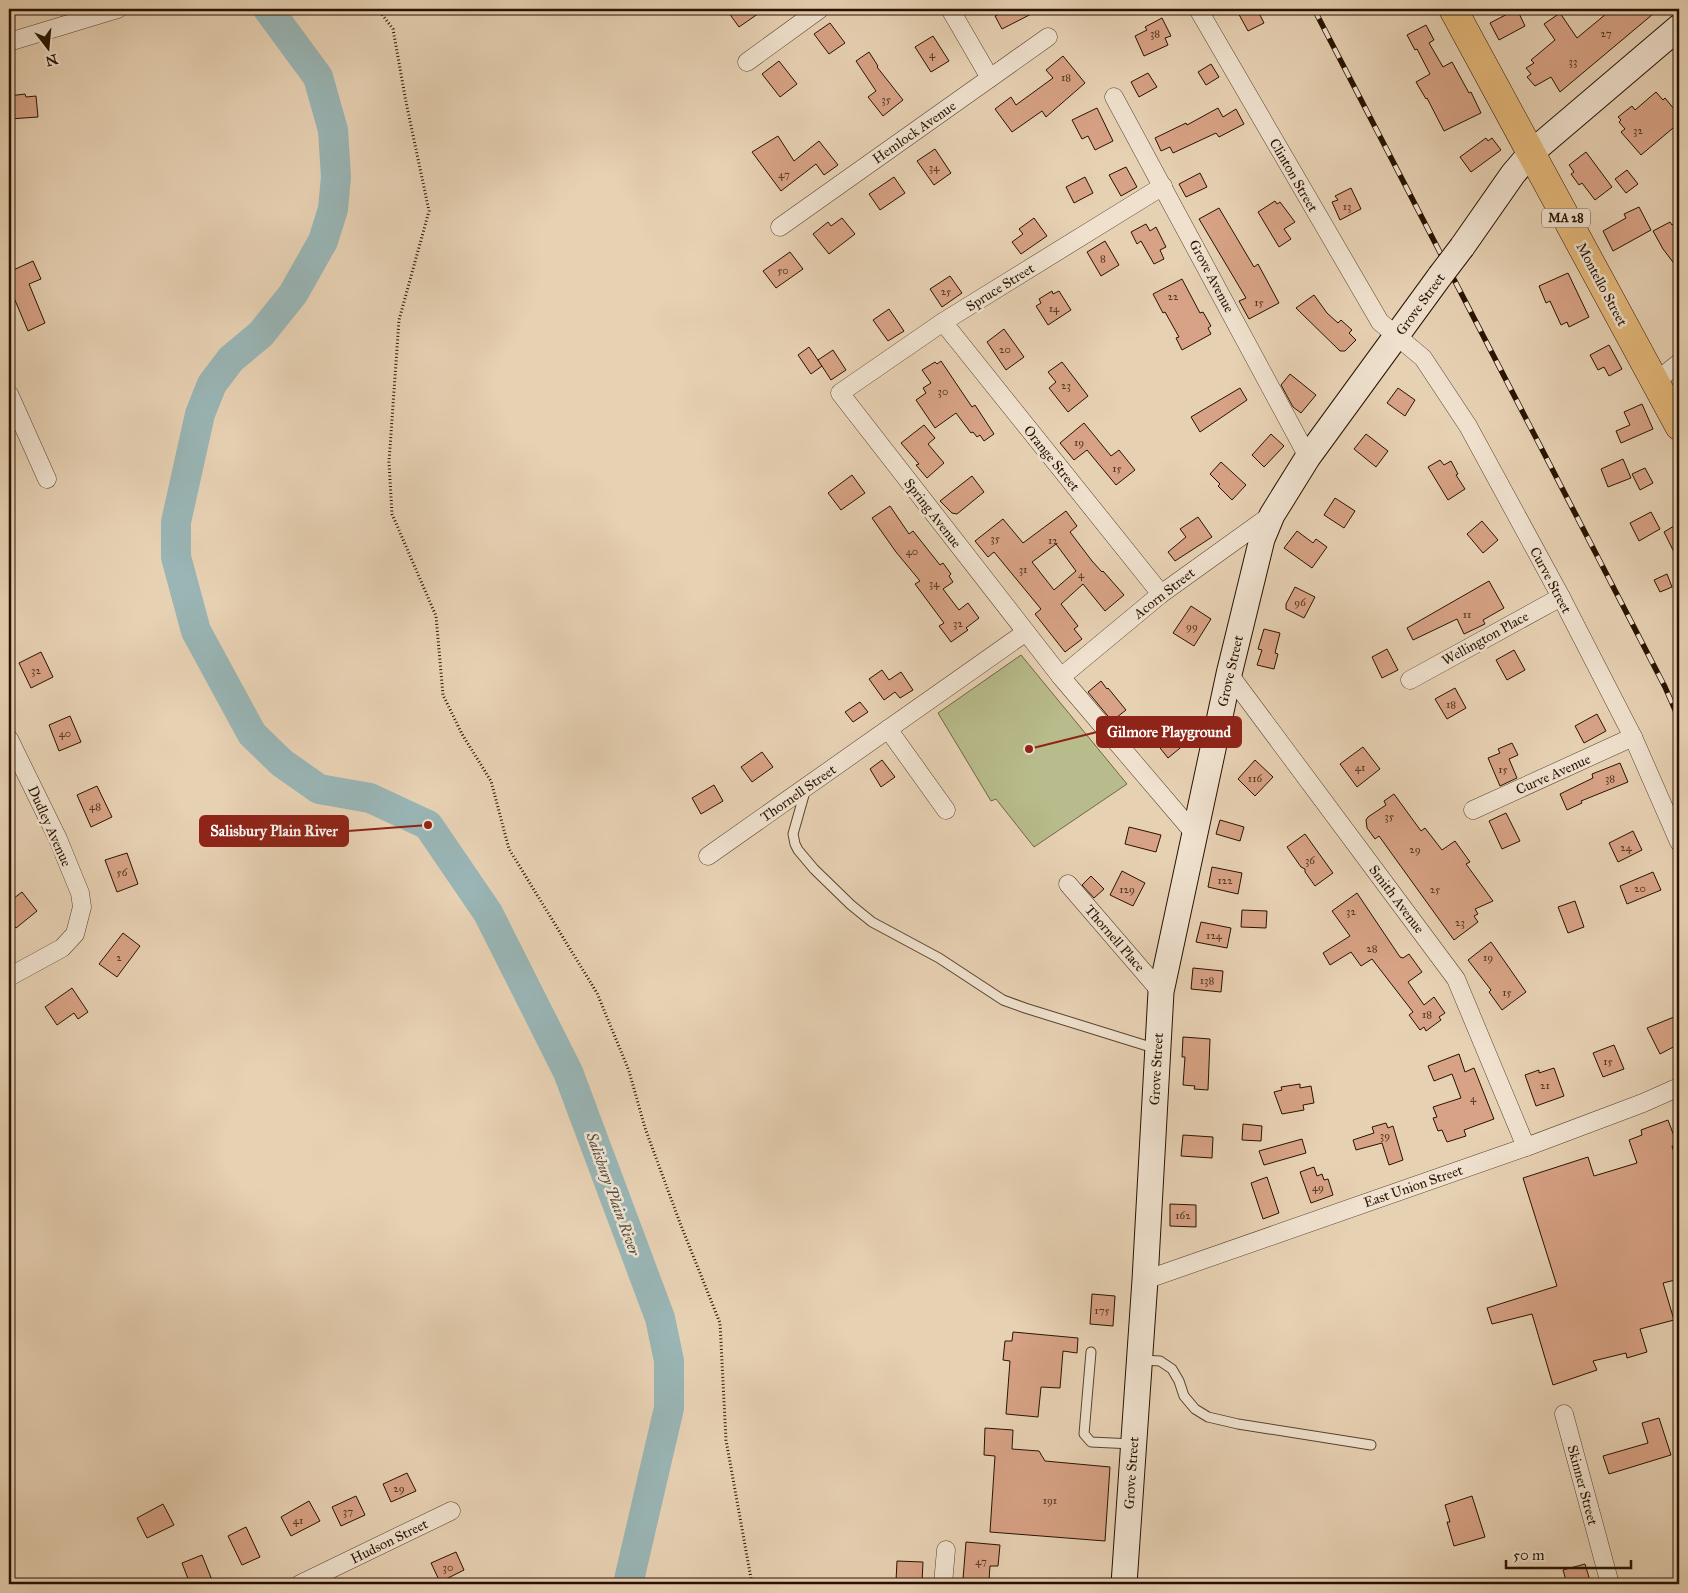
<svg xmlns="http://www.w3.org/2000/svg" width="1688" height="1593" viewBox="0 0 1688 1593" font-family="'IM FELL Great Primer',serif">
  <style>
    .green { fill: #b8bb8b; stroke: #706746 }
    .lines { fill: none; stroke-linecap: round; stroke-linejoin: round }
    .river { stroke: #99b5b5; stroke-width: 30 }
    .building { fill: #d7a285; stroke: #281300; fill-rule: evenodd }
    .service-casing { stroke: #58422d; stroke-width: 11 }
    .minor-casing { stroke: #58422d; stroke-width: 19 }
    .secondary-casing { stroke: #281300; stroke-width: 27 }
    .primary-casing { stroke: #281300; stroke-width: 29 }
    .path { stroke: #281300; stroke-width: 3; stroke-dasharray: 1 2.5; stroke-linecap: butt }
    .service { stroke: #efe1ce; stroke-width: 9 }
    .minor { stroke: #efe1ce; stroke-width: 18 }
    .secondary { stroke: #efe1ce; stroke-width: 25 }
    .primary { stroke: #e4b87a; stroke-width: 28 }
    .rail-casing { stroke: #281300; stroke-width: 5.5 }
    .rail { stroke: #efe1ce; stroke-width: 4; stroke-dasharray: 11; stroke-linecap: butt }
    .secondary-bridge-casing { stroke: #281300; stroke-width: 27; stroke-linecap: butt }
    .secondary-bridge { stroke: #efe1ce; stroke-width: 25 }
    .labels { text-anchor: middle; stroke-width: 5; stroke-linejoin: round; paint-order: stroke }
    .number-label { font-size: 11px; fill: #543721 }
    .shield { fill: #efe1ce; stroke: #64513e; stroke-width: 1 }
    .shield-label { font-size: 12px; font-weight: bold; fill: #281300 }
    .street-label { font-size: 14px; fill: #281300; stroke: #efe1ce }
    .water-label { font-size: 15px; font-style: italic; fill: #504c3f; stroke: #efe1ce }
    .leader { fill: none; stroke: #8f2418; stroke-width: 2 }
    .callout-dot { fill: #8f2418; stroke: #efe1ce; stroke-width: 2 }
    .callout { fill: #8f2418; stroke: #8f2418; stroke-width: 2 }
    .callout-label { font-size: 15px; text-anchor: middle; font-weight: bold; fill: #fff }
  </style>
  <rect width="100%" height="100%" fill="#e7d1b3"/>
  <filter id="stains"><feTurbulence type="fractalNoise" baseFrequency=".004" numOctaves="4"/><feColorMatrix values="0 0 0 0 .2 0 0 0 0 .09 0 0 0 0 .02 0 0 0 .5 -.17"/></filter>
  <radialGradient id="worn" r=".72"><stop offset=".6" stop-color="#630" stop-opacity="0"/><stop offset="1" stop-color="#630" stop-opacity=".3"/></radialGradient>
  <path class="green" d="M1021,655L1127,784L1034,847L996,799L991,801L938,713Z"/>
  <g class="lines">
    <path class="river" d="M268,9L318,77L333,130L336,177L333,209L323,241L293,294L261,334L231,359L212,384L200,414L176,522V557L196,631L252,734L282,763L319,789L370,798L428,825L488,913L568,1072L660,1318L669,1361V1408L628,1584"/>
  </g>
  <g class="building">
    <path d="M726,9H765L739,27Z"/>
    <path d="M996,9H1041L1002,29L995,16L999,14Z"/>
    <path d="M1236,9H1257L1264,23L1248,31Z"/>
    <path d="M1517,9L1525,26L1499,40L1490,23Z"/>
    <path d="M1612,9H1659L1560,92L1551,77L1535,86L1527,77L1531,74L1526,68L1534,63L1531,60L1555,40L1544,24L1560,13L1577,38Z"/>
    <path d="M1162,18L1171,36L1165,38L1168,45L1144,56L1135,36L1147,30L1145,27Z"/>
    <path d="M830,23L845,43L829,54L814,34Z"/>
    <path d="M1426,25L1434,40L1429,43L1443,67L1452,62L1469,93L1471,92L1481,113L1444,131L1427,98L1426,99L1416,82L1430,74L1417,49L1415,50L1407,35Z"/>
    <path d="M933,36L949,61L931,72L915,47Z"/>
    <path d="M869,52L878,66L877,67L903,100L883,116L868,97L876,91L856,61Z"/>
    <path d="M1063,56L1085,83L1046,117L1042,111L1012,132L995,109L1011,97L1016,105L1053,78L1046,70Z"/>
    <path d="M779,61L797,84L780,97L762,74Z"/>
    <path d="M1211,64L1219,77L1206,85L1198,72Z"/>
    <path d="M1148,73L1157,87L1139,97L1131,82Z"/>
    <path d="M1656,92L1663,100L1665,98L1679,115V123L1641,155L1621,132L1625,129L1619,122L1621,120L1618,117L1632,106L1635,110Z"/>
    <path d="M25,94L26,97L36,96L38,117L9,119V96Z"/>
    <path d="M1097,108L1113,141L1095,150L1088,136L1082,139L1072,120Z"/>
    <path d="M1218,108L1223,117L1236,109L1244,124L1219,137L1216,133L1173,153L1170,147L1161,151L1155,138L1186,123L1187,125Z"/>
    <path d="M778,136L794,161L819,141L838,165L824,175L816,164L781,191L752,152Z"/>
    <path d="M1486,138L1488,141L1492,138L1501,150L1471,172L1460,157Z"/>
    <path d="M935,149L951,173L934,185L917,161Z"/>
    <path d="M1586,152L1612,187L1595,200L1582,183L1579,185L1571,174L1574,172L1569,165Z"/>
    <path d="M1126,167L1137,187L1121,196L1109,175Z"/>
    <path d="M1627,170L1638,184L1626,193L1615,179Z"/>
    <path d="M1200,173L1207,187L1186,197L1179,184Z"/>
    <path d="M894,177L905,193L880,210L869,194Z"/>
    <path d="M1085,177L1093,193L1074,203L1066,187Z"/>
    <path d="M1351,188L1361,209L1340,220L1332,202L1338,200L1335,196Z"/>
    <path d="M1275,201L1277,204L1280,202L1295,222L1284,229L1291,239L1279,247L1258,212Z"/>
    <path d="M1639,207L1651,230L1613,251L1603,231L1626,218L1624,214Z"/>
    <path d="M1219,208L1254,267L1258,264L1279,303L1249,319L1239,301L1246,298L1199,219Z"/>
    <path d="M842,218L855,234L829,254L813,234L828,222L831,226Z"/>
    <path d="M1034,218L1047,236L1021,254L1012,242L1023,234L1019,229Z"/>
    <path d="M1679,220V270L1663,249L1653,231L1670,222L1672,225Z"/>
    <path d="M1146,224L1150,231L1156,227L1166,247L1160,250L1164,259L1154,264L1141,241L1137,244L1131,232Z"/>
    <path d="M1105,241L1119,265L1101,276L1087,252Z"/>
    <path d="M790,252L803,269L776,288L763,271Z"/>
    <path d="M33,261L41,279L29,284L45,323L28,331L9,286V272Z"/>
    <path d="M1568,273L1589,317L1569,327L1567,322L1561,325L1550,301L1546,303L1539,286Z"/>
    <path d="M950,276L962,293L942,307L930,289Z"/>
    <path d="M1182,279L1200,313L1203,312L1211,326L1208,328L1211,334L1182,350L1176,338L1179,337L1165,312L1163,313L1153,294Z"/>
    <path d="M1052,291L1053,294L1059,291L1071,310L1048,325L1036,306L1041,303L1039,299Z"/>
    <path d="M1314,295L1327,313L1338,323L1341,320L1352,330L1349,333L1356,340L1345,351H1340L1296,308Z"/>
    <path d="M889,309L904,331L888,341L873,320Z"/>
    <path d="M1004,329L1024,357L1006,370L987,342Z"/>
    <path d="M1609,345L1622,369L1609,376L1604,367L1598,370L1590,355Z"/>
    <path d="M809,347L822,366L811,374L798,355Z"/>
    <path d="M833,350L846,370L831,380L818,360Z"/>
    <path d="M941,361L972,407L975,405L994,434L984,441L980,435L977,437L973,432L971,433L956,413L935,428L916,400L926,393L923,388L931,383L922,370L935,362L937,364Z"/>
    <path d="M1062,362L1088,396L1068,412L1049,388L1056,382L1048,372Z"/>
    <path d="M1290,374L1316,395L1301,413L1293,407L1281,385Z"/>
    <path d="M1240,388L1247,400L1200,432L1191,417Z"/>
    <path d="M1398,388L1415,400L1405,416L1387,403Z"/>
    <path d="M1642,404L1653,429L1621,443L1616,431L1630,425L1624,412Z"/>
    <path d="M1084,423L1111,456L1119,450L1135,470L1116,485L1087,450L1074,460L1060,443Z"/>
    <path d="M924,425L935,438L928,444L944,463L927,478L916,465L919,464L901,443Z"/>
    <path d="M1271,434L1284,446L1264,467L1252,455Z"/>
    <path d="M1366,434L1388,451L1376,467L1354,449Z"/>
    <path d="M1623,459L1631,478L1608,487L1601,469Z"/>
    <path d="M1440,460L1444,465L1451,461L1458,474L1456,475L1465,489L1448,500L1428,467Z"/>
    <path d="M1221,462L1246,485L1232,500L1218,486L1220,484L1210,474Z"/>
    <path d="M1645,468L1653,483L1640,490L1632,474Z"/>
    <path d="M852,475L865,493L841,510L828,493Z"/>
    <path d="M972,476L984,492L957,514L952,513L940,501Z"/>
    <path d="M1335,498L1355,511L1344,528L1324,515Z"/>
    <path d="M890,506L909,534L913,531L940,565L943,563L951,574L949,576L953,582L943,589L959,610L968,603L979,618L966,628L968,630L951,642L939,626L944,623L915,584L920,581L896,552L872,518Z"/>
    <path d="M1066,511L1077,526L1070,532L1092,561L1102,572L1103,571L1124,595L1105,611L1083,584L1061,604L1078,626L1074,629L1082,639L1065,652L1035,614L1041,609L994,552L988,557L975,541L1003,519L1023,543ZM1056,544L1076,571L1054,590L1032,562Z"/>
    <path d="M1651,512L1660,529L1639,541L1630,523Z"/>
    <path d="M1198,517L1212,537L1175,561L1168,552L1186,537L1180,529Z"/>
    <path d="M1482,521L1498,540L1483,553L1467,534Z"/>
    <path d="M1679,523V562L1664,532Z"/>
    <path d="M1297,531L1313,543L1316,539L1327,547L1312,568L1284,548Z"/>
    <path d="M1667,574L1672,587L1660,592L1654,580Z"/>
    <path d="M1489,581L1504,608L1483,620L1485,624L1464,634L1457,619L1413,640L1407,628Z"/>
    <path d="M1295,587L1315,597L1304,618L1286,609V604Z"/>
    <path d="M1191,606L1211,619L1194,646L1173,633Z"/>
    <path d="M1264,629L1280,633L1275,653L1278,654L1274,669L1257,665L1262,650L1258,649Z"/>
    <path d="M1387,649L1398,670L1382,678L1372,657Z"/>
    <path d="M1514,650L1525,670L1507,680L1496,660Z"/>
    <path d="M41,652L53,677L31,688L19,663Z"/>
    <path d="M882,670L889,680L901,672L913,690L900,698L895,692L884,700L869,679Z"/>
    <path d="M1101,681L1107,689L1108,688L1126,710L1112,721L1088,692Z"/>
    <path d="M1455,688L1466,708L1447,719L1435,699Z"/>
    <path d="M860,702L868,712L853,722L845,712Z"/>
    <path d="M1597,714L1606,731L1584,743L1575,726Z"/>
    <path d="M70,716L81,742L59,751L49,725Z"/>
    <path d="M1166,721L1185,744L1168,758L1149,734Z"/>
    <path d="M1512,743L1518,755L1509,759L1517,778L1500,786L1488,758L1500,753L1498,749Z"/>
    <path d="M1363,747L1380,769L1357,787L1340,764Z"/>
    <path d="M762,752L773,767L752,782L741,767Z"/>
    <path d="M882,760L895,777L881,787L870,769Z"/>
    <path d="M1255,760L1273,777L1255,796L1238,779Z"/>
    <path d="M1620,763L1628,782L1581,801L1582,803L1567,810L1560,794L1593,778L1592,774Z"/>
    <path d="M714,785L723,801L701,814L692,798Z"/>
    <path d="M97,786L112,817L91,827L77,795Z"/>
    <path d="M1394,794L1421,831L1425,828L1442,850L1455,841L1470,862L1466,864L1493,901L1475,909L1478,914L1474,916L1478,922L1454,940L1379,836L1375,839L1367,828L1366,820L1368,817L1386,805L1384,801Z"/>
    <path d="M1506,813L1520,841L1502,849L1489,821Z"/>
    <path d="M1220,820L1244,827L1240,841L1216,834Z"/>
    <path d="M1129,827L1161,835L1156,852L1125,844Z"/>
    <path d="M1633,831L1642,850L1618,862L1609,843Z"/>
    <path d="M1305,834L1333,873L1315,886L1305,872V869L1301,867L1287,847Z"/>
    <path d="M127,853L138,884L117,892L105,860Z"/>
    <path d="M1212,867L1242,873L1238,894L1208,887Z"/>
    <path d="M1122,871L1145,883L1133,906L1110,895Z"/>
    <path d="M1653,872L1661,890L1627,904L1620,886Z"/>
    <path d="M1091,876L1104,889L1094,898L1082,885Z"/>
    <path d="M22,892L37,911L16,928L9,920V902Z"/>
    <path d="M1357,893L1400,957L1403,958L1409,954L1422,972L1408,982L1424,1005L1434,997L1445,1013L1439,1017L1441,1020L1426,1031L1424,1027L1420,1030L1409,1015L1413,1012L1372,959L1361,966L1351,952L1330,965L1323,953L1350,936L1332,911Z"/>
    <path d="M1575,901L1584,927L1568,933L1558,907Z"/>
    <path d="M1242,910L1267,911L1266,928L1241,927Z"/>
    <path d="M1201,922L1231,928L1227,948L1196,942Z"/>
    <path d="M123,933L140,946L117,977L99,964Z"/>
    <path d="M1491,942L1526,992L1502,1010L1489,992L1491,990L1468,960Z"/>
    <path d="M1193,968L1223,971L1221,992L1191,989Z"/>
    <path d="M72,988L88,1012L78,1019L74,1013L57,1025L45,1007Z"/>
    <path d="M1674,1017L1679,1028V1044L1660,1054L1647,1028Z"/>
    <path d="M1183,1037L1210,1039L1208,1090L1194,1089L1195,1086L1183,1085L1185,1057H1182Z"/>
    <path d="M1614,1045L1624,1069L1603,1077L1593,1053Z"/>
    <path d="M1459,1054L1465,1072L1474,1068L1494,1119L1464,1130L1466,1136L1447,1142L1442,1130L1438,1131L1433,1118L1437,1117L1433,1107L1461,1098L1452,1074L1434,1081L1428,1066Z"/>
    <path d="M1554,1068L1564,1096L1536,1106L1525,1075L1539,1070V1073Z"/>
    <path d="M1300,1084V1088L1311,1086L1314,1103L1303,1105L1304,1110L1282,1114L1274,1092L1282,1090L1281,1087Z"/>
    <path d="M1668,1120L1677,1144L1672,1146L1679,1169V1279L1663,1283L1674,1320L1640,1329L1647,1352L1627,1358L1626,1353L1593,1361L1597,1370L1553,1385L1532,1314L1492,1324L1487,1308L1557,1286L1523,1178L1588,1157L1594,1176L1637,1163L1629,1140L1642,1135L1641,1130Z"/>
    <path d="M1386,1123L1388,1128L1393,1126L1403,1160L1389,1165L1382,1143L1356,1150L1353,1140L1374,1133L1372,1127Z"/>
    <path d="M1243,1124L1262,1126L1261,1141L1242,1140Z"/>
    <path d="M1183,1135L1213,1137L1212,1158L1181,1156Z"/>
    <path d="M1302,1139L1306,1153L1264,1165L1259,1151Z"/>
    <path d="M1314,1167L1317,1176L1322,1174L1324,1180L1328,1179L1333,1195L1311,1203L1300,1172Z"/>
    <path d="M1267,1177L1279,1213L1263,1219L1251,1183Z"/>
    <path d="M1170,1204L1196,1205V1227L1170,1226Z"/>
    <path d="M1092,1294L1115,1296L1113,1326L1090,1324Z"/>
    <path d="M1013,1332L1078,1338L1077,1353L1063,1351L1060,1388L1041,1387L1038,1417L1006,1414L1010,1361L1003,1360L1005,1341H1012Z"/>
    <path d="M1659,1418L1671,1455L1609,1474L1603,1456L1648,1443L1642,1423Z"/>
    <path d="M985,1428L1013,1430L1012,1449L1039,1451L1045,1461L1110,1467L1105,1541L990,1532L995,1456L984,1455Z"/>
    <path d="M407,1473L416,1491L391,1502L383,1484Z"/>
    <path d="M356,1496L365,1515L341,1526L332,1507Z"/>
    <path d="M1472,1496L1485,1537L1454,1546L1447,1522H1450L1445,1505Z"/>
    <path d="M309,1501L320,1521L291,1536L281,1517Z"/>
    <path d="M163,1504L174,1525L147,1538L137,1518Z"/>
    <path d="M246,1527L260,1557L242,1565L228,1536Z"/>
    <path d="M966,1542L1000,1545L998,1566H990L989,1580L963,1579Z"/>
    <path d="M456,1552L464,1570L440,1582L431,1563Z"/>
    <path d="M202,1555L212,1580L202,1584H190L182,1563Z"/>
    <path d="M897,1561L923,1562L922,1582L896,1581Z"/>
    <path d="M1585,1564L1591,1584H1567L1563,1570Z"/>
  </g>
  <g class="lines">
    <g class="service-casing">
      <g id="service">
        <path d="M806,788L793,834L795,844L798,850L814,869L851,905L872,922L939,958L1003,1000L1025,1008L1157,1049"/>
        <path d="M1091,1352L1084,1434L1091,1442L1133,1444"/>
        <path d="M1142,1360L1160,1361L1172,1369L1179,1381L1184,1396L1195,1409L1208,1417L1238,1424L1371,1445"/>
      </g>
    </g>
    <g class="minor-casing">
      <g id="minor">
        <path d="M950,9L990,78"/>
        <path d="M1198,9L1380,322L1423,358L1468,426L1561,597L1633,737L1679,842"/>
        <path d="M9,42L118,9"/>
        <path d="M747,62L820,9"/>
        <path d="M1114,97L1308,457"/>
        <path d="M780,227L1048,37"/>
        <path d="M943,322L1161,594"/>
        <path d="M1655,382L1679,363"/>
        <path d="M9,394L47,479"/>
        <path d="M1026,632L840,393L943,322L1163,186"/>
        <path d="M1229,674L1456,979L1526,1147"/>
        <path d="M1061,677L1161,594L1271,515"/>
        <path d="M1410,680L1561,597"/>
        <path d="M888,729L946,810"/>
        <path d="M9,739L58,839L80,893L82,907L75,934L62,948L9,977"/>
        <path d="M1473,810L1633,737"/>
        <path d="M708,856L1026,632L1061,677L1194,833"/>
        <path d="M1068,884L1161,992"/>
        <path d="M1145,1280L1526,1147L1643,1103L1679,1087"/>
        <path d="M1564,1414L1610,1584"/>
        <path d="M300,1584L451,1511"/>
        <path d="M943,1584L946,1550"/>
      </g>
    </g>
    <g class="secondary-casing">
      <g id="secondary">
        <path d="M1462,247L1513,174L1531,153L1679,27"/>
        <path d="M1124,1584L1145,1280L1161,992L1229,674L1262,539L1272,515L1308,457L1440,276"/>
      </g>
    </g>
    <g class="primary-casing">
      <path id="primary" d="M1453,9L1679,426"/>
    </g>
    <path class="path" d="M378,9L393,29L406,102L429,211L399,320L389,462L392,514L436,616L443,695L462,734L491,781L509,849L597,993L629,1071L645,1128L680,1223L720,1323L726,1440L752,1584"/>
    <use href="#service" class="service"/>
    <use href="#minor" class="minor"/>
    <use href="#secondary" class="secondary"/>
    <use href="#primary" class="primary"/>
    <g class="rail-casing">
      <path id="rail" d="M1314,9L1665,687L1679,719"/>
    </g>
    <use href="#rail" class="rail"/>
    <g class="secondary-bridge-casing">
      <path id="secondary-bridge" d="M1440,276L1462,247"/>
    </g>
    <use href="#secondary-bridge" class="secondary-bridge"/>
  </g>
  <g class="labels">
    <g class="number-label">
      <text x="1155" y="37">38</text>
      <text x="1606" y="37">27</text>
      <text x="932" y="58">4</text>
      <text x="1573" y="65">33</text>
      <text x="1066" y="81">18</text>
      <text x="886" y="103">35</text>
      <text x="1638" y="134">32</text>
      <text x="934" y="171">34</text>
      <text x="784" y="178">47</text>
      <text x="1347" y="210">13</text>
      <text x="1103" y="262">8</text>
      <text x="783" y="274">50</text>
      <text x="946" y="295">25</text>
      <text x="1173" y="300">22</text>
      <text x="1259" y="306">15</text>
      <text x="1054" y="312">14</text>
      <text x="1005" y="353">20</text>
      <text x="1066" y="389">23</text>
      <text x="943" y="395">30</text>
      <text x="1079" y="446">19</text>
      <text x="1117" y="472">15</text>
      <text x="995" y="542">35</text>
      <text x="1053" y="544">12</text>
      <text x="912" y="555">40</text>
      <text x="1023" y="573">31</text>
      <text x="1081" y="578">4</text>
      <text x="934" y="587">34</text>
      <text x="1300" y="606">96</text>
      <text x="1467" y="618">11</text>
      <text x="958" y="627">32</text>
      <text x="1192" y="630">99</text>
      <text x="36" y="674">32</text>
      <text x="1451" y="708">18</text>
      <text x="65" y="737">40</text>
      <text x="1360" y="771">41</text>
      <text x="1503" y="773">15</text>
      <text x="1255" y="782">116</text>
      <text x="1610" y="782">38</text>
      <text x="95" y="810">48</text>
      <text x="1389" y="820">35</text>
      <text x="1626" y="851">24</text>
      <text x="1415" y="853">29</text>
      <text x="1310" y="864">36</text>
      <text x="122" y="876">56</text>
      <text x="1225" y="884">122</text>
      <text x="1640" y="892">20</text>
      <text x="1127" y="893">129</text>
      <text x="1435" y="893">25</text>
      <text x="1351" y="915">32</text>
      <text x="1460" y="926">23</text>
      <text x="1214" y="939">124</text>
      <text x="1372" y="952">28</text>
      <text x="119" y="961">2</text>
      <text x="1488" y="961">19</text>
      <text x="1207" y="984">138</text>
      <text x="1507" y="996">15</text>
      <text x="1427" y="1018">18</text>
      <text x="1608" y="1065">15</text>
      <text x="1545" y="1089">21</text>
      <text x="1473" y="1102">4</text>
      <text x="1385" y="1139">39</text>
      <text x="1318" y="1191">49</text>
      <text x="1183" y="1219">162</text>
      <text x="1102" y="1314">175</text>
      <text x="399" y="1492">29</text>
      <text x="1050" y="1504">191</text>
      <text x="348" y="1515">37</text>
      <text x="298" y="1524">41</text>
      <text x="981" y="1565">47</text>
      <text x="448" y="1571">30</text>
    </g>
    <rect class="shield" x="1542" y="208.5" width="48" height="19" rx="4"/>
    <g class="shield-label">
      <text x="1566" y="222">MA 28</text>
    </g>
    <g class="street-label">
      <text transform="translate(914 132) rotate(-35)" y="5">Hemlock Avenue</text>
      <text transform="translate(1294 175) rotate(60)" y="5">Clinton Street</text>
      <text transform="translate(1212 276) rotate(62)" y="5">Grove Avenue</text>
      <text transform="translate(1602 284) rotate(62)" y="5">Montello Street</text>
      <text transform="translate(1000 287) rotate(-32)" y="5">Spruce Street</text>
      <text transform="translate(1420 304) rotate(-54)" y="5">Grove Street</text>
      <text transform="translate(1052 458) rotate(51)" y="5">Orange Street</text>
      <text transform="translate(933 513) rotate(52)" y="5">Spring Avenue</text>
      <text transform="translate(1551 580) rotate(62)" y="5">Curve Street</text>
      <text transform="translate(1164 593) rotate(-38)" y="5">Acorn Street</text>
      <text transform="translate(1485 638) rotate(-29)" y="5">Wellington Place</text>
      <text transform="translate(1230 671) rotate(-77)" y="5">Grove Street</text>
      <text transform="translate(1553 774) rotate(-24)" y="5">Curve Avenue</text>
      <text transform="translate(798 793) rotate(-35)" y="5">Thornell Street</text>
      <text transform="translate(50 826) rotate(66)" y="5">Dudley Avenue</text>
      <text transform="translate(1397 899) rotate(53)" y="5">Smith Avenue</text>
      <text transform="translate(1115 938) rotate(49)" y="5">Thornell Place</text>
      <text transform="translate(1156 1069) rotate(-87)" y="5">Grove Street</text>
      <text transform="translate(1413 1186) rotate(-19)" y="5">East Union Street</text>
      <text transform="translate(1131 1473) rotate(-86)" y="5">Grove Street</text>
      <text transform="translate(1583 1485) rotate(75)" y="5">Skinner Street</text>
      <text transform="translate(389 1541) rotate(-26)" y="5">Hudson Street</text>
    </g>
    <g class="water-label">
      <text transform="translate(613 1194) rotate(70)" y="5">Salisbury Plain River</text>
    </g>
  </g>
  <path class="leader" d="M1029 749L1097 732M428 825L348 831"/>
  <g class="callout-dot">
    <circle cx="1029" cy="749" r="5"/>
    <circle cx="428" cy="825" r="5"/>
  </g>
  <g class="callout">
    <rect x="1097" y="717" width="144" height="30" rx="5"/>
    <rect x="200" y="816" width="148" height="30" rx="5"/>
  </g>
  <g class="callout-label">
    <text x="1169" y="737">Gilmore Playground</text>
    <text x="274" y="836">Salisbury Plain River</text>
  </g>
  <rect width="1688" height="1593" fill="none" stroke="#e7d1b3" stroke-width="30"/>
  <rect x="10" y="10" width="1668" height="1573" fill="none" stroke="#281300" stroke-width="2.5"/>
  <rect x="15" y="15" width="1658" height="1563" fill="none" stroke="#281300"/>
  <g transform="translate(48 48) rotate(164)" stroke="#efe1ce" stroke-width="4" paint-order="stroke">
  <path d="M0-4L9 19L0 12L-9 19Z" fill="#281300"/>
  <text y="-8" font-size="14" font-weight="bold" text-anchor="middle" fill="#281300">N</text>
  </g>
  <path d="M1506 1560v8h125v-8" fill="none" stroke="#281300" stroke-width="2.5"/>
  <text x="1513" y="1560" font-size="15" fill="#281300" stroke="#efe1ce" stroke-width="4" paint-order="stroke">50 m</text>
  <rect width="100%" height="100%" filter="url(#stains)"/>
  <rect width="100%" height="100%" fill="url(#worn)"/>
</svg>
